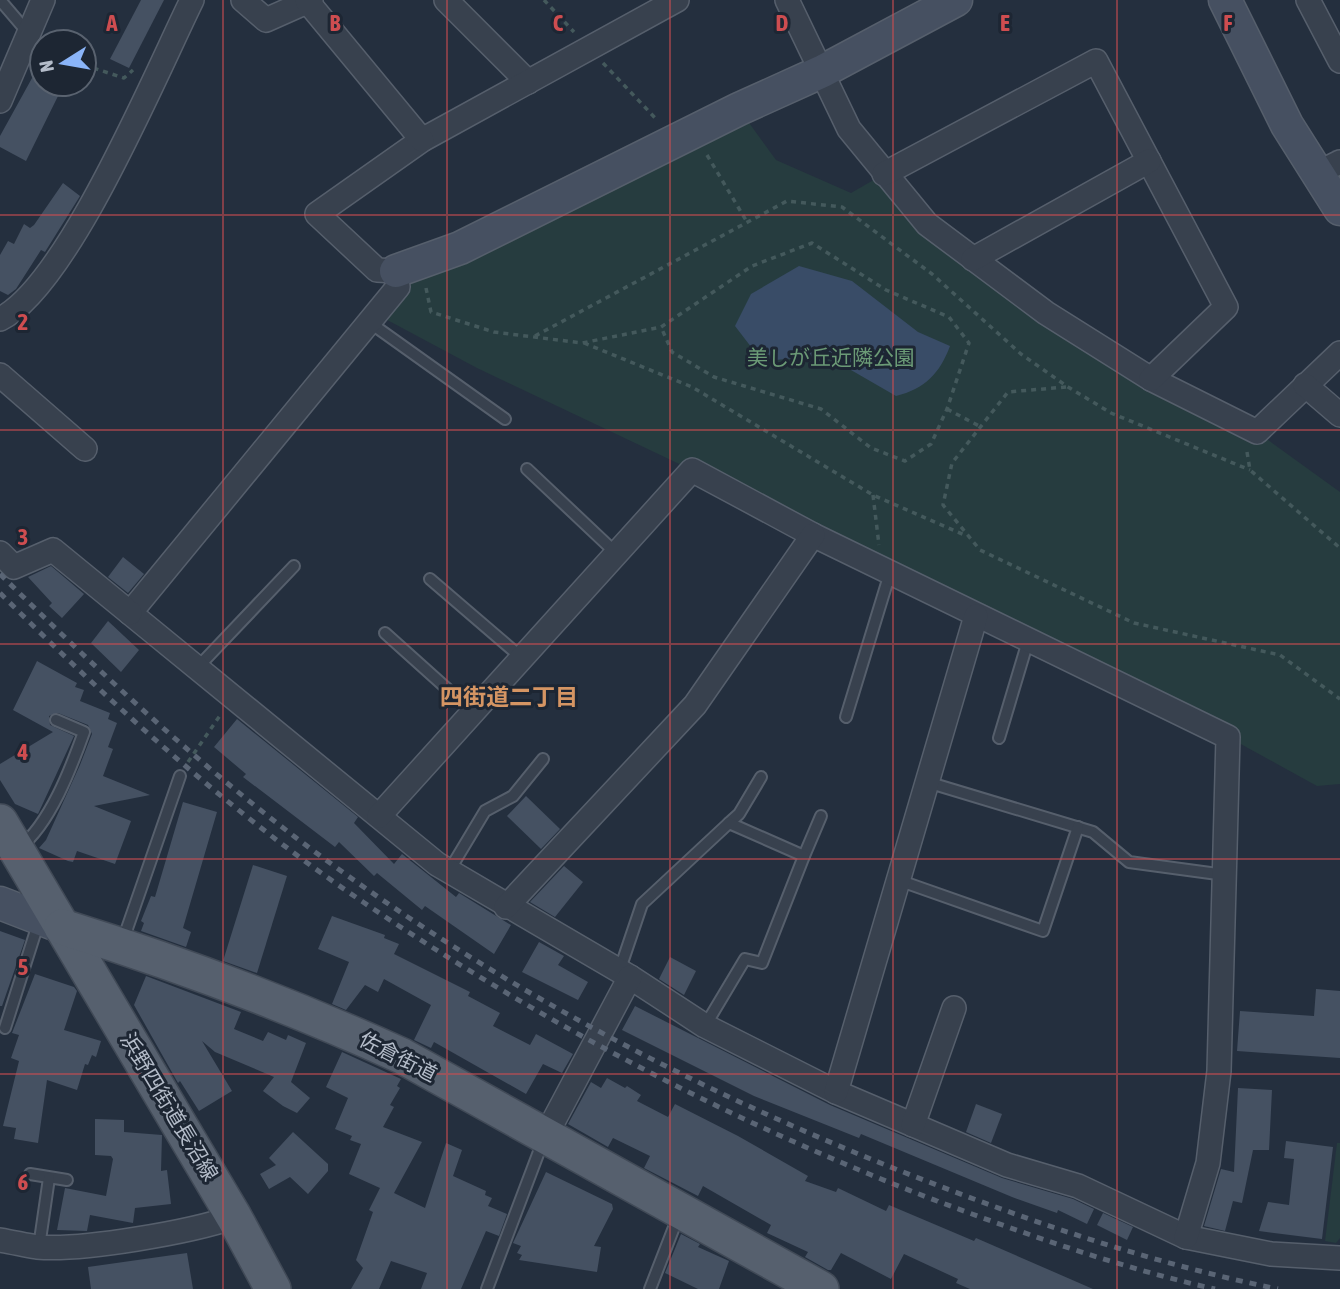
<svg xmlns="http://www.w3.org/2000/svg" width="1340" height="1289" viewBox="0 0 1340 1289" font-family="'Asap Condensed','Noto Sans JP',sans-serif">
  <style>
    .green { fill: #263c3f }
    .water { fill: #394c67 }
    .building { fill: #455162 }
    .lines { fill: none; stroke-linecap: round; stroke-linejoin: round }
    .lane-casing { stroke: #565f6c; stroke-width: 14 }
    .street-casing { stroke: #565f6c; stroke-width: 26 }
    .secondary-casing { stroke: #565f6c; stroke-width: 35 }
    .primary-casing { stroke: #414a57; stroke-width: 38 }
    .path { stroke: #44595c; stroke-width: 3.5; stroke-dasharray: 5 5; stroke-linecap: butt }
    .lane { stroke: #38414e; stroke-width: 10 }
    .street { stroke: #38414e; stroke-width: 23 }
    .secondary { stroke: #465061; stroke-width: 32 }
    .primary { stroke: #56606e; stroke-width: 35 }
    .rail { stroke: #5a6575; stroke-width: 5; stroke-dasharray: 7 7; stroke-linecap: butt }
    .grid { fill: none; stroke: #ce4d50; stroke-width: 2; stroke-opacity: 0.55 }
    .labels { text-anchor: middle; stroke-width: 6; stroke-linejoin: round; paint-order: stroke }
    .park-label { font-size: 21px; fill: #6b9a76; stroke: #1d2633 }
    .street-label { font-size: 21px; fill: #b4bcc9; stroke: #1d2633 }
    .neighbourhood-label { font-size: 23px; font-weight: bold; fill: #d59563; stroke: #1d2633 }
    .grid-label { font-size: 23px; text-anchor: middle; font-weight: bold; fill: #ce4d50; stroke: #1d2633; stroke-width: 6; stroke-linejoin: round; paint-order: stroke }
  </style>
  <rect width="100%" height="100%" fill="#242f3e"/>
  <g class="green">
    <path d="M739,109L776,160L851,193L884,174L1046,313L1257,432L1340,492V784L1317,786L1228,737L692,470L477,368L376,314L398,287Z"/>
    <path d="M1337,1143H1340V1238L1336,1243L1325,1241Z"/>
  </g>
  <path class="water" d="M799,266L852,281L918,332L950,346C940,373 925,389 896,396L825,355L776,360L758,356L735,326L751,294Z"/>
  <g class="building">
    <path d="M141,0H164L129,68L110,59Z"/>
    <path d="M42,60V85L59,94L26,161L0,147V136Z"/>
    <path d="M63,183L80,196L45,252L41,250L16,289L8,295L0,291V255L8,241L14,244L24,224L30,228L34,225Z"/>
    <path d="M123,557L144,574L128,593L108,577Z"/>
    <path d="M51,566L84,594L62,618L49,606L52,603L28,577Z"/>
    <path d="M108,621L139,650L121,672L91,643Z"/>
    <path d="M37,661L77,683L75,687L84,690L80,701L110,713L108,719L117,723L108,747L113,749L103,776L150,795L94,806L131,821L115,864L77,851L73,862L68,861L39,848L46,840L80,765L92,734L88,725L58,713L49,716L50,725L74,736L38,814L15,804L0,780V764L53,732L13,710Z"/>
    <path d="M237,719L358,817L354,823L394,864L402,854L456,897L459,893L511,925L494,954L425,906L422,910L377,873L374,876L339,842L335,847L243,777L246,774L214,747Z"/>
    <path d="M526,796L560,829L541,849L507,816Z"/>
    <path d="M183,802L217,812L183,928L191,932L186,947L141,931L144,923L141,921L151,896L155,897Z"/>
    <path d="M253,865L287,876L257,973L223,961Z"/>
    <path d="M564,866L583,882L555,917L530,902Z"/>
    <path d="M332,916L385,935L384,938L399,944L394,954L470,992L468,996L500,1013L493,1026L530,1045L536,1034L573,1054L562,1073L543,1064L526,1094L434,1042L431,1048L414,1040L431,1005L384,979L378,992L365,985L346,1010L332,1004L349,962L318,949Z"/>
    <path d="M0,931L25,940L2,1006H0Z"/>
    <path d="M539,942L564,956L558,965L588,982L578,1000L522,972Z"/>
    <path d="M670,957L696,971L684,995L659,979Z"/>
    <path d="M35,974L74,987L77,991L64,1030L101,1041L96,1057L92,1055L88,1065L85,1064L77,1090L47,1080L38,1143L14,1139L16,1128L3,1126L19,1061L11,1058L19,1035L12,1033Z"/>
    <path d="M146,976L241,1012L234,1029L263,1041L268,1032L286,1040L288,1035L306,1043L291,1082L310,1098L297,1113L283,1106L263,1091L274,1077L215,1052L202,1041L232,1091L199,1111L180,1081L178,1083L134,1005Z"/>
    <path d="M1316,989L1340,991V1058L1237,1051L1240,1011L1314,1016Z"/>
    <path d="M635,1006L830,1105L1002,1178L1073,1199L1094,1209L1087,1224L1058,1210L1057,1213L1012,1197L861,1134L859,1138L754,1096L622,1030Z"/>
    <path d="M342,1052L401,1079L397,1086L400,1088L390,1105L394,1107L383,1127L422,1142L394,1193L425,1208L446,1143L462,1150L453,1176L486,1191L485,1195L492,1198L488,1206L507,1214L499,1236L486,1231L461,1289H421L427,1273L391,1261L379,1289H351L363,1268L356,1260L373,1212L369,1210L380,1188L349,1174L361,1144L350,1140L352,1136L335,1129L348,1098L326,1087Z"/>
    <path d="M607,1078L625,1088L627,1086L641,1095L637,1101L668,1117L675,1104L738,1136L808,1176L805,1181L836,1192L838,1188L886,1211L889,1205L974,1241L976,1238L1093,1289H970L956,1283L958,1279L904,1254L891,1279L841,1253L831,1270H828L805,1257L808,1252L767,1233L771,1225L703,1186L698,1196L644,1168L650,1156L613,1138L608,1147L568,1124L591,1082L601,1088Z"/>
    <path d="M1238,1088L1272,1090L1269,1150H1253L1242,1203L1233,1201L1225,1231L1204,1226L1221,1169L1234,1172Z"/>
    <path d="M976,1104L1002,1114L991,1143L966,1132Z"/>
    <path d="M95,1119L124,1120V1132L162,1135L161,1171L167,1170L171,1204L135,1208L133,1223L90,1215L87,1231L57,1230L65,1188L106,1196L113,1159L111,1156L95,1155Z"/>
    <path d="M293,1132L328,1164V1171L308,1194L290,1177L269,1189L260,1174L276,1165L269,1158Z"/>
    <path d="M1286,1141L1333,1147L1322,1239L1259,1231L1268,1202L1289,1205L1294,1159L1284,1158Z"/>
    <path d="M546,1172L612,1204L613,1209L594,1246L601,1247L597,1272L519,1260L522,1255L517,1253L521,1246L513,1243Z"/>
    <path d="M1103,1213L1133,1227L1127,1240L1097,1225Z"/>
    <path d="M681,1234L700,1244L698,1247L729,1261L719,1289H698L665,1273Z"/>
    <path d="M187,1253L193,1289H91L88,1267Z"/>
  </g>
  <g class="lines">
    <g class="lane-casing">
      <g id="lane">
        <path d="M0,0L29,34"/>
        <path d="M369,322L505,419"/>
        <path d="M527,469L617,554"/>
        <path d="M430,579L522,658"/>
        <path d="M385,633L473,712"/>
        <path d="M198,667L294,566"/>
        <path d="M846,717L890,573"/>
        <path d="M999,738L1028,641"/>
        <path d="M927,782L1093,832L1129,862L1225,875"/>
        <path d="M729,823L739,814L761,777"/>
        <path d="M19,848C50,824 71,768 84,732L56,720"/>
        <path d="M804,856L821,816"/>
        <path d="M449,871L485,811L513,796L543,759"/>
        <path d="M898,880L1043,931L1078,827"/>
        <path d="M122,943L180,776"/>
        <path d="M619,972L642,904L729,823L804,856L762,963L745,959L705,1026"/>
        <path d="M5,1028L39,921"/>
        <path d="M30,1174L67,1180"/>
        <path d="M39,1247L49,1178"/>
        <path d="M487,1289L543,1141"/>
        <path d="M650,1289L678,1217"/>
      </g>
    </g>
    <g class="street-casing">
      <g id="street">
        <path d="M243,0L266,20L311,0"/>
        <path d="M446,0L528,82"/>
        <path d="M677,0L422,140L317,214L377,270L396,271L398,287L130,613L437,864L630,977L705,1026L836,1092L1007,1165L1078,1186L1186,1237L1271,1254L1340,1258"/>
        <path d="M787,0L849,129L927,224L1046,313L1151,379L1257,432L1340,353"/>
        <path d="M1308,0L1340,61"/>
        <path d="M307,1L422,140"/>
        <path d="M0,101L43,0"/>
        <path d="M884,174L1096,61L1226,307L1151,379"/>
        <path d="M1316,174L1340,162"/>
        <path d="M973,259L1149,161"/>
        <path d="M0,319C67,287 156,73 192,0"/>
        <path d="M0,375L85,449"/>
        <path d="M1305,385L1340,415"/>
        <path d="M0,553L14,567L53,550L130,613"/>
        <path d="M379,816L692,470L813,535L1228,737L1219,1071L1208,1163L1186,1237"/>
        <path d="M506,907L695,705L813,535"/>
        <path d="M836,1092L976,616"/>
        <path d="M913,1125L954,1008"/>
        <path d="M545,1137L630,977"/>
        <path d="M0,1240C12,1242 25,1245 37,1247C82,1251 191,1232 234,1217"/>
      </g>
    </g>
    <g class="secondary-casing">
      <g id="secondary">
        <path d="M1225,0L1287,125L1340,209"/>
        <path d="M396,271L460,248L739,109L823,71L956,0"/>
        <path d="M0,903L62,927"/>
      </g>
    </g>
    <g class="primary-casing">
      <g id="primary">
        <path d="M0,822L234,1217L273,1289"/>
        <path d="M62,927C178,963 292,1006 402,1056L821,1289"/>
      </g>
    </g>
    <g class="path">
      <path d="M544,0L574,32"/>
      <path d="M603,63L658,121"/>
      <path d="M84,65L124,78L133,70"/>
      <path d="M707,155L747,222"/>
      <path d="M426,288L431,312L494,332L582,343L661,327L752,266L812,243L886,290L949,317L969,343L947,409L931,444L905,461L871,448L821,409L714,377L672,352L661,327"/>
      <path d="M535,336L787,201L842,207L932,274L1021,354L1068,387L1111,413L1250,470"/>
      <path d="M584,343L692,387L873,495L967,536"/>
      <path d="M1066,387L1008,392L952,463L943,505L980,550L1134,623L1280,655L1340,699"/>
      <path d="M947,409L981,427"/>
      <path d="M1247,452L1250,470L1340,548"/>
      <path d="M873,495L879,545"/>
      <path d="M188,762L221,714"/>
    </g>
    <use href="#lane" class="lane"/>
    <use href="#street" class="street"/>
    <use href="#secondary" class="secondary"/>
    <use href="#primary" class="primary"/>
    <g class="rail">
      <path d="M0,574C94,667 190,757 295,837C493,987 718,1103 950,1190C1058,1231 1165,1266 1278,1289"/>
      <path d="M0,593C112,705 232,814 363,902C542,1023 735,1124 937,1201C1028,1235 1121,1268 1215,1289"/>
    </g>
  </g>
  <path class="grid" d="M223,0V1289M447,0V1289M670,0V1289M893,0V1289M1117,0V1289M0,215H1340M0,430H1340M0,644H1340M0,859H1340M0,1074H1340"/>
  <g class="labels">
    <g class="park-label">
      <text x="831" y="365">美しが丘近隣公園</text>
    </g>
    <g class="street-label">
      <text transform="translate(398 1057) rotate(27)" y="7">佐倉街道</text>
      <text transform="translate(169 1107) rotate(59)" y="7">浜野四街道長沼線</text>
    </g>
    <g class="neighbourhood-label">
      <text x="509" y="705">四街道二丁目</text>
    </g>
  </g>
  <g class="grid-label">
    <text x="112" y="31">A</text>
    <text x="335" y="31">B</text>
    <text x="558" y="31">C</text>
    <text x="782" y="31">D</text>
    <text x="1005" y="31">E</text>
    <text x="1228" y="31">F</text>
    <text x="23" y="330">2</text>
    <text x="23" y="545">3</text>
    <text x="23" y="760">4</text>
    <text x="23" y="975">5</text>
    <text x="23" y="1190">6</text>
  </g>
  <g transform="translate(63 63) rotate(259)"><circle r="33" fill="#1d2633" stroke="#59626f" stroke-width="2"/>
  <path d="M0-5L12 26L0 18L-12 26Z" fill="#8ab4f8"/>
  <text y="-10" font-size="19" font-weight="bold" text-anchor="middle" fill="#b4bcc9">N</text>
  </g>
</svg>
